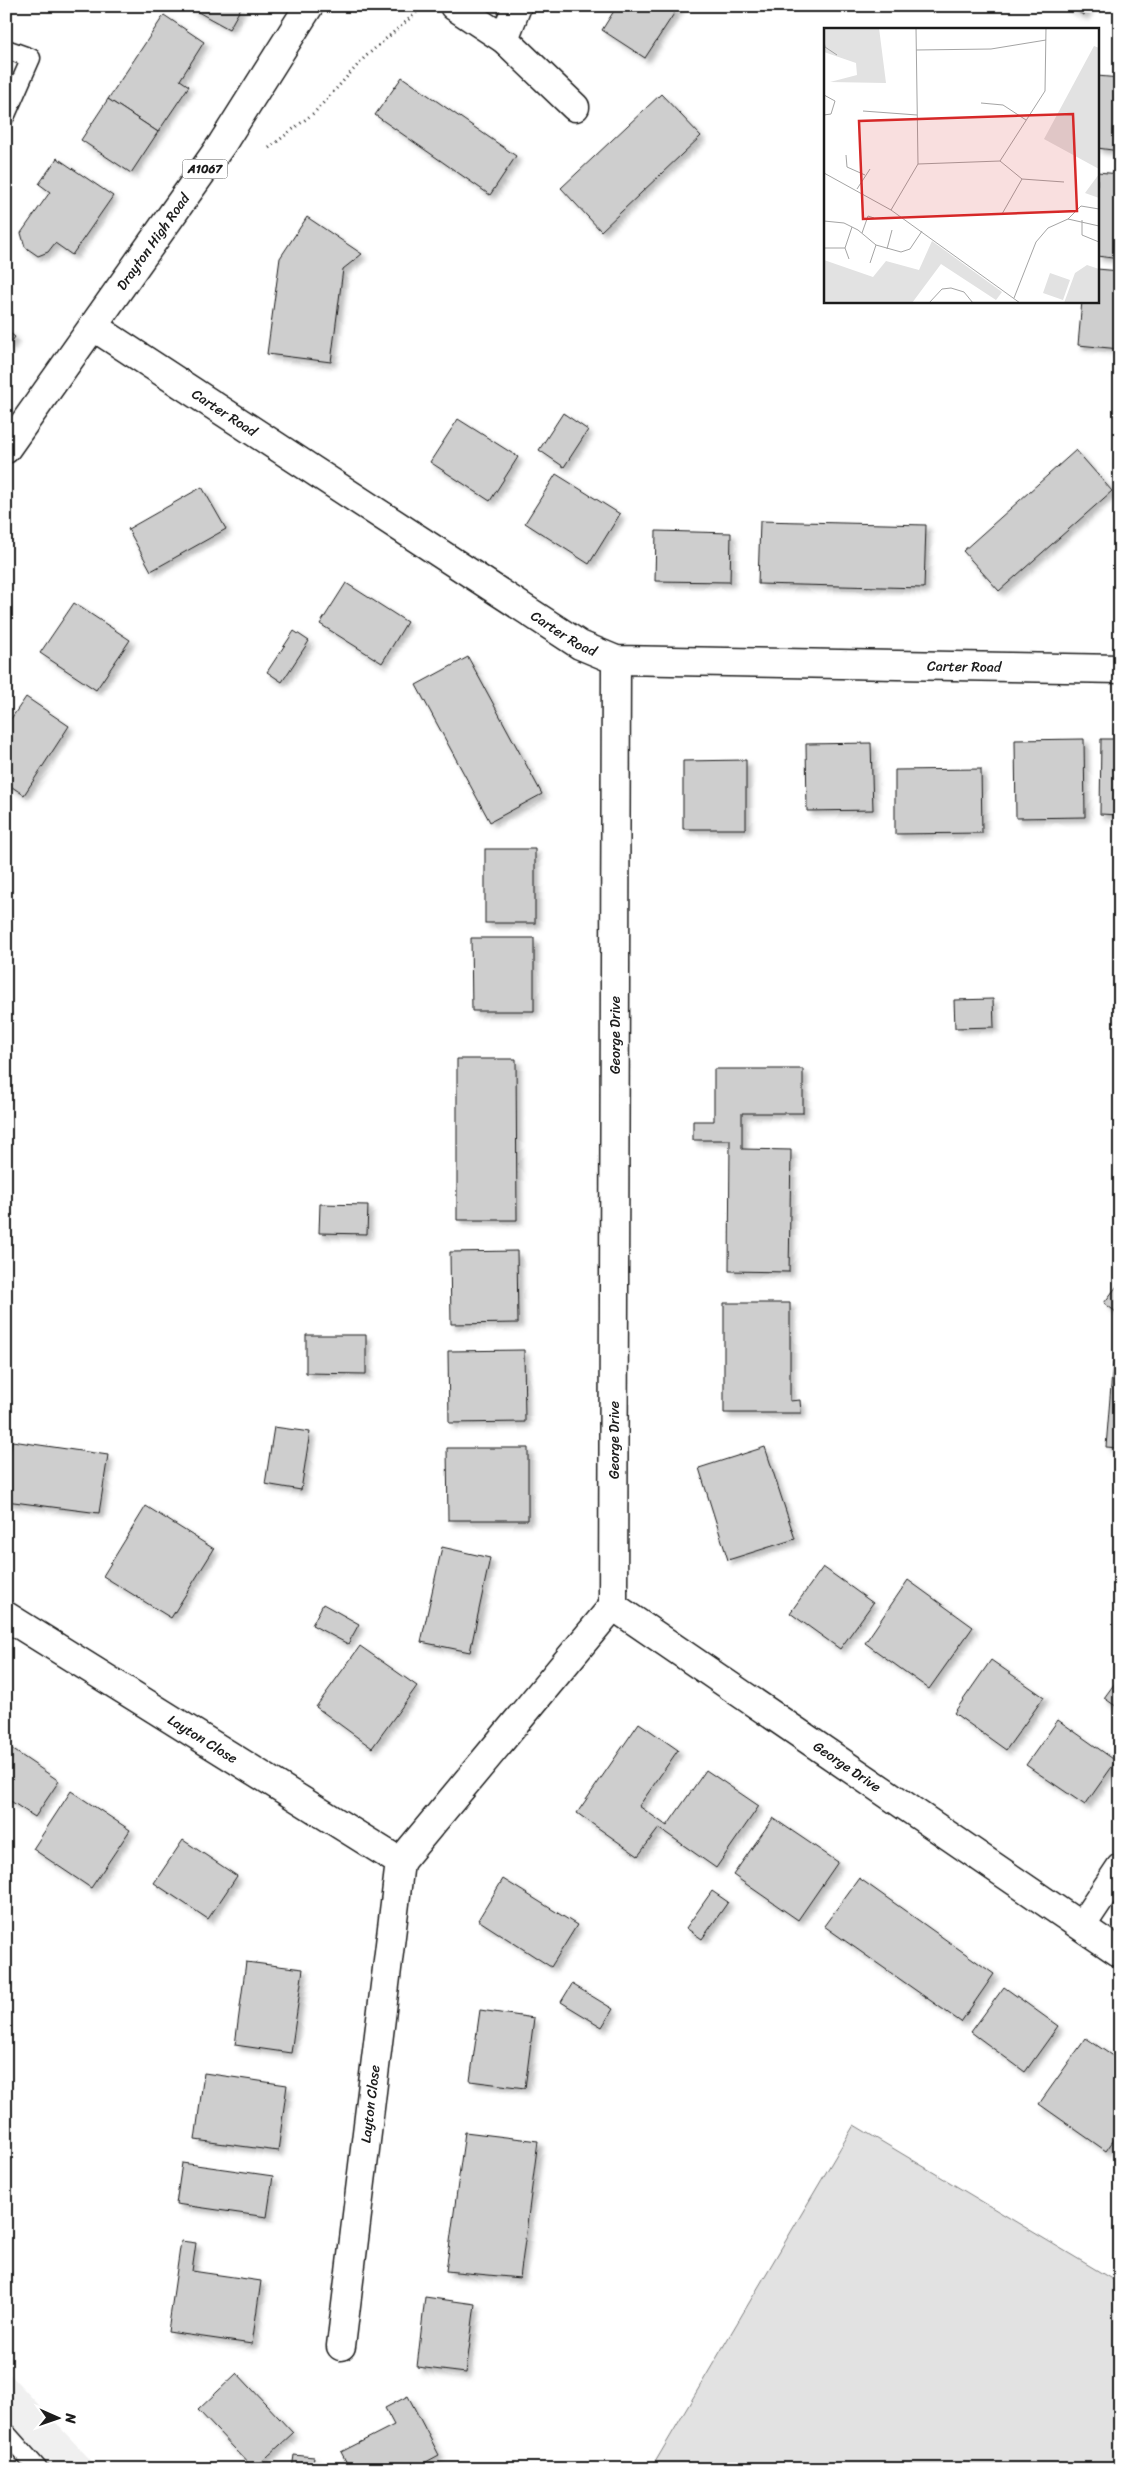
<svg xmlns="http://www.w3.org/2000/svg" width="1126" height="2475" viewBox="0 0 1126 2475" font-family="Sriracha,sans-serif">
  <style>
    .built { fill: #f0f0f0 }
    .green { fill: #e2e2e2; stroke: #7f7f7f }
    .building { fill: #cecece; stroke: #1c1c1c; filter: url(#shadow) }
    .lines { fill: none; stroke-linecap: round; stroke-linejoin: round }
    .service-casing { stroke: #1c1c1c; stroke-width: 21 }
    .minor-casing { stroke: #1c1c1c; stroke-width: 31 }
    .primary-casing { stroke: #1c1c1c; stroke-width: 31 }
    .path { stroke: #1c1c1c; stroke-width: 3; stroke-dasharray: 1 4; stroke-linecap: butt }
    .service { stroke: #fff; stroke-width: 18 }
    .minor { stroke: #fff; stroke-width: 28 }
    .primary { stroke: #fff; stroke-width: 28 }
    .labels { text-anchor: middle; stroke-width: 4; stroke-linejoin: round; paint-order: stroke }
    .shield { fill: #fff; stroke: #606060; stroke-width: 1 }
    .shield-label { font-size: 12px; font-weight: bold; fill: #1c1c1c }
    .street-label { font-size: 14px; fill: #1c1c1c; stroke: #fff }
    .inset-road { fill: none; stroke: #a4a4a4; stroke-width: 1 }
    .view { fill: #d62828; fill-opacity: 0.15; stroke: #d62828; stroke-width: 2.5 }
    .inset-edge { fill: none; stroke: #1c1c1c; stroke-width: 2.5 }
  </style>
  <defs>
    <filter id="shadow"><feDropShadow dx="4.5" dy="4.5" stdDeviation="2.5" flood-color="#0004"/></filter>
  </defs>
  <rect width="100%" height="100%" fill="#fff"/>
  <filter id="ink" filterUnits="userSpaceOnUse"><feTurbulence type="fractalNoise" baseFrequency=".02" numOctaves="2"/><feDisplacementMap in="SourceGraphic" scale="10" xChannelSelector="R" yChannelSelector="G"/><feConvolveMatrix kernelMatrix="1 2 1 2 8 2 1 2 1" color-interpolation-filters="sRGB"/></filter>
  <g filter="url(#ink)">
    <path class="built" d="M6,2370L99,2469H6Z"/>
    <path class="green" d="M854,2125L1120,2284V2469H651Z"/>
    <g class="building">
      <path d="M187,6H242L229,29Z"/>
      <path d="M617,6H679L645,58L602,30Z"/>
      <path d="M1065,6H1088L1084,15Z"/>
      <path d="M164,15L204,42L180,80L189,86L158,132L108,99Z"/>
      <path d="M1097,76L1120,78V151L1097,148Z"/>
      <path d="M402,77L516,156L490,195L375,115Z"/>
      <path d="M661,94L701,136L601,231L561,188Z"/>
      <path d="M108,99L158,132L131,173L81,140Z"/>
      <path d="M57,158L113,196L72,255L55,243L48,252L38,256L25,247L21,233L50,192L39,184Z"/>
      <path d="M1097,172L1120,174V259L1097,256Z"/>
      <path d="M307,217L362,254L343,269L331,362L267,354L280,258Z"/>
      <path d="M1097,269L1120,271V349L1078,345L1082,301H1097Z"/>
      <path d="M6,330L15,337L6,349Z"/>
      <path d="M563,413L588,430L564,467L539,450Z"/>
      <path d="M458,419L518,457L490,501L430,462Z"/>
      <path d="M1076,450L1112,491L999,591L963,551Z"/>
      <path d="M556,474L620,514L589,564L525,523Z"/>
      <path d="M202,487L226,529L151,571L128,529Z"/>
      <path d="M760,521L926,525L924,588L758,584Z"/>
      <path d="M656,531L731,533L730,582L655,581Z"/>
      <path d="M346,583L407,622L382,663L320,624Z"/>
      <path d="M74,603L130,640L96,690L40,653Z"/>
      <path d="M294,631L309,641L282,682L267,672Z"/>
      <path d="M468,657L542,794L490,822L416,685Z"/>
      <path d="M26,697L69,726L24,795L6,783V726Z"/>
      <path d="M1084,739L1085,817L1016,818L1015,740Z"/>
      <path d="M1101,739H1120V815L1100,814Z"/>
      <path d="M871,743L873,810L807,811L806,744Z"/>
      <path d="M746,760V829H683V761Z"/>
      <path d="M981,769L982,833L895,834V770Z"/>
      <rect x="485" y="849" width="50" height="74"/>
      <path d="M471,938H534V1011H472Z"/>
      <path d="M993,999L994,1027L955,1028L954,1000Z"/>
      <path d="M457,1059H516L517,1220H457Z"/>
      <path d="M714,1069H803V1113H742V1149L791,1150L789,1272L729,1271L730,1140H693V1121H714Z"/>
      <path d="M320,1204L368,1205L367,1234L319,1233Z"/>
      <path d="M517,1251L518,1323L451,1324L450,1252Z"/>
      <path d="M1120,1282V1315L1104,1303Z"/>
      <path d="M724,1303H790V1401L800,1400L801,1413H724Z"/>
      <path d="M306,1335H366V1374L306,1373Z"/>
      <path d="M524,1350L525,1422L449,1423L448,1351Z"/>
      <path d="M1113,1361L1120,1362V1448L1106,1447Z"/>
      <path d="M274,1427L310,1432L301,1490L265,1484Z"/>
      <path d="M12,1441L108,1455L99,1513L6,1501V1479Z"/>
      <path d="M765,1447L795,1539L728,1560L699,1468Z"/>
      <path d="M447,1448H528V1520H448Z"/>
      <path d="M146,1506L214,1549L171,1618L103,1576Z"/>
      <path d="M442,1547L490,1558L470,1652L421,1642Z"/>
      <path d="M823,1567L873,1603L840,1649L790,1613Z"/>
      <path d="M908,1580L973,1627L929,1689L865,1643Z"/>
      <path d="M323,1604L359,1624L348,1644L312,1625Z"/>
      <path d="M360,1646L417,1686L372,1748L316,1707Z"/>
      <path d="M991,1660L1044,1697L1006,1750L954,1713Z"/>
      <path d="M1120,1676V1709L1104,1698Z"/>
      <path d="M1058,1720L1116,1761L1085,1805L1026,1765Z"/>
      <path d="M639,1723L678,1750L639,1806L667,1826L706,1770L759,1806L716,1868L659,1828L638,1856L577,1813Z"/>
      <path d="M6,1745L59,1781L35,1817L6,1798Z"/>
      <path d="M71,1791L130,1830L91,1888L33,1849Z"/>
      <path d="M773,1818L838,1862L798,1920L733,1875Z"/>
      <path d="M183,1840L237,1876L208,1919L154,1883Z"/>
      <path d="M859,1878L994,1974L961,2022L824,1926Z"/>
      <path d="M503,1879L577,1925L551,1967L478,1920Z"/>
      <path d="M712,1891L728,1902L702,1939L686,1928Z"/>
      <path d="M246,1962L303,1969L291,2053L235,2045Z"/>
      <path d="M572,1984L613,2009L602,2027L561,2002Z"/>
      <path d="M1004,1987L1058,2026L1025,2072L971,2032Z"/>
      <path d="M480,2010L534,2018L525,2088L470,2081Z"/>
      <path d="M1086,2038L1120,2061V2131L1106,2151L1039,2104Z"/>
      <path d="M204,2073L287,2085L278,2151L195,2140Z"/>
      <path d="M465,2132L538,2141L520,2278L446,2271Z"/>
      <path d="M182,2163L273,2176L267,2217L176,2204Z"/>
      <path d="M181,2241L196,2243L192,2271L261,2281L252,2344L168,2332Z"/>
      <path d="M425,2297L475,2304L466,2373L417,2367Z"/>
      <path d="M237,2373L293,2433L254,2469L198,2410Z"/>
      <path d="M408,2396L439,2455L413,2469H350L341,2452L394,2425L385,2408Z"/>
      <path d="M294,2455L314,2457L312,2469H292Z"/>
    </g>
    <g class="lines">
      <g class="service-casing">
        <g id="service">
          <path d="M6,49L31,58L6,115"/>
          <path d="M6,2433L38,2469"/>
        </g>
      </g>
      <g class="minor-casing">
        <g id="minor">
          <path d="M454,6L504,39L575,107"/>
          <path d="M504,39L517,6"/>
          <path id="s1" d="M94,327L580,645L616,660L1120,669"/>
          <path id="s2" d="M616,660L613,1606L1120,1953"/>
          <path id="s3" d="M6,1616L400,1862L341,2346"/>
          <path d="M400,1862L613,1606"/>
          <path d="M1082,1925L1120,1868"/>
        </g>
      </g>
      <g class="primary-casing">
        <g id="primary">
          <path id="s4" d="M6,449L222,144L309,6"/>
        </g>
      </g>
      <path class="path" d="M269,148L315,112L365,57L417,12"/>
      <use href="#service" class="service"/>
      <use href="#minor" class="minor"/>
      <use href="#primary" class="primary"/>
    </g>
  </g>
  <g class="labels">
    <rect class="shield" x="182.5" y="159.5" width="45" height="19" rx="4"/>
    <g class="shield-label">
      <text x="205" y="173">A1067</text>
    </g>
    <g class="street-label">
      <text dy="5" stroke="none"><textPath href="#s4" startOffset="254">Drayton High Road</textPath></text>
      <text dy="5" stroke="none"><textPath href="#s1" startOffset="156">Carter Road</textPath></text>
      <text dy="5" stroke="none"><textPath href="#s1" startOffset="561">Carter Road</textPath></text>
      <text dy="5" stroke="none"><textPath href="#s1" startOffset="968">Carter Road</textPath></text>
      <text transform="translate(615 1035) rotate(-90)" y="5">George Drive</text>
      <text transform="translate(614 1440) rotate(-90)" y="5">George Drive</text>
      <text dy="5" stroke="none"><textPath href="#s3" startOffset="232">Layton Close</textPath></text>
      <text dy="5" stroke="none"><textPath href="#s2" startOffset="1230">George Drive</textPath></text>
      <text transform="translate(370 2104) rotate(-83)" y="5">Layton Close</text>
    </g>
  </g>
  <g transform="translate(824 28)">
    <rect width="275" height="275" fill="#fff"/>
    <path d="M0,0H55L62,55L6,54L33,47L32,35L0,24ZM270,18L275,20V141L220,111ZM275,146V170L261,165ZM108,213L178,264L172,272L117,236L88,275H0V232L49,249L62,233L95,242ZM263,237L275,241V275H240L251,245ZM226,245L246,252L239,272L219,265Z" fill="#e2e2e2"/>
    <path class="inset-road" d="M0,13L1,19L13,27M92,22L167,21L222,12M0,67L11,73L7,86L0,87M157,75L179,77L202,92M39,83L93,87M22,127L23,139L41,147M176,133L198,151M94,136L176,133L221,63L222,0M0,145L67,182L196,275M33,161L46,141M67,182L94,136L92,0M178,186L198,151L240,154M244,191L257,178L275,181M258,192V207L275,214M0,193L20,195L34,202L52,217L77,224L86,221L98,203M38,205L44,188L50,190M0,220H21M63,221L68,202M25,231L21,220L28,199M46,235L52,217M190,270L212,214L224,200L244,191L275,198M105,275L118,261L127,260L140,264L149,275"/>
    <path class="view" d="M249,86L253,183L39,191L35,93Z"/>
    <rect width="275" height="275" class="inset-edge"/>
  </g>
  <rect width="1126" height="2475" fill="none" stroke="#fff" stroke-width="25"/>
  <rect x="12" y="12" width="1101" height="2450" fill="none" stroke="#1c1c1c" stroke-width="2" filter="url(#ink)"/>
  <g transform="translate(58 2418) rotate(92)" stroke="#ffffff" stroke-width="4" paint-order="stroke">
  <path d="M0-4L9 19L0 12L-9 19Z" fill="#1c1c1c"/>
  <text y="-8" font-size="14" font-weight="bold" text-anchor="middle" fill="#1c1c1c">N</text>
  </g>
</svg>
